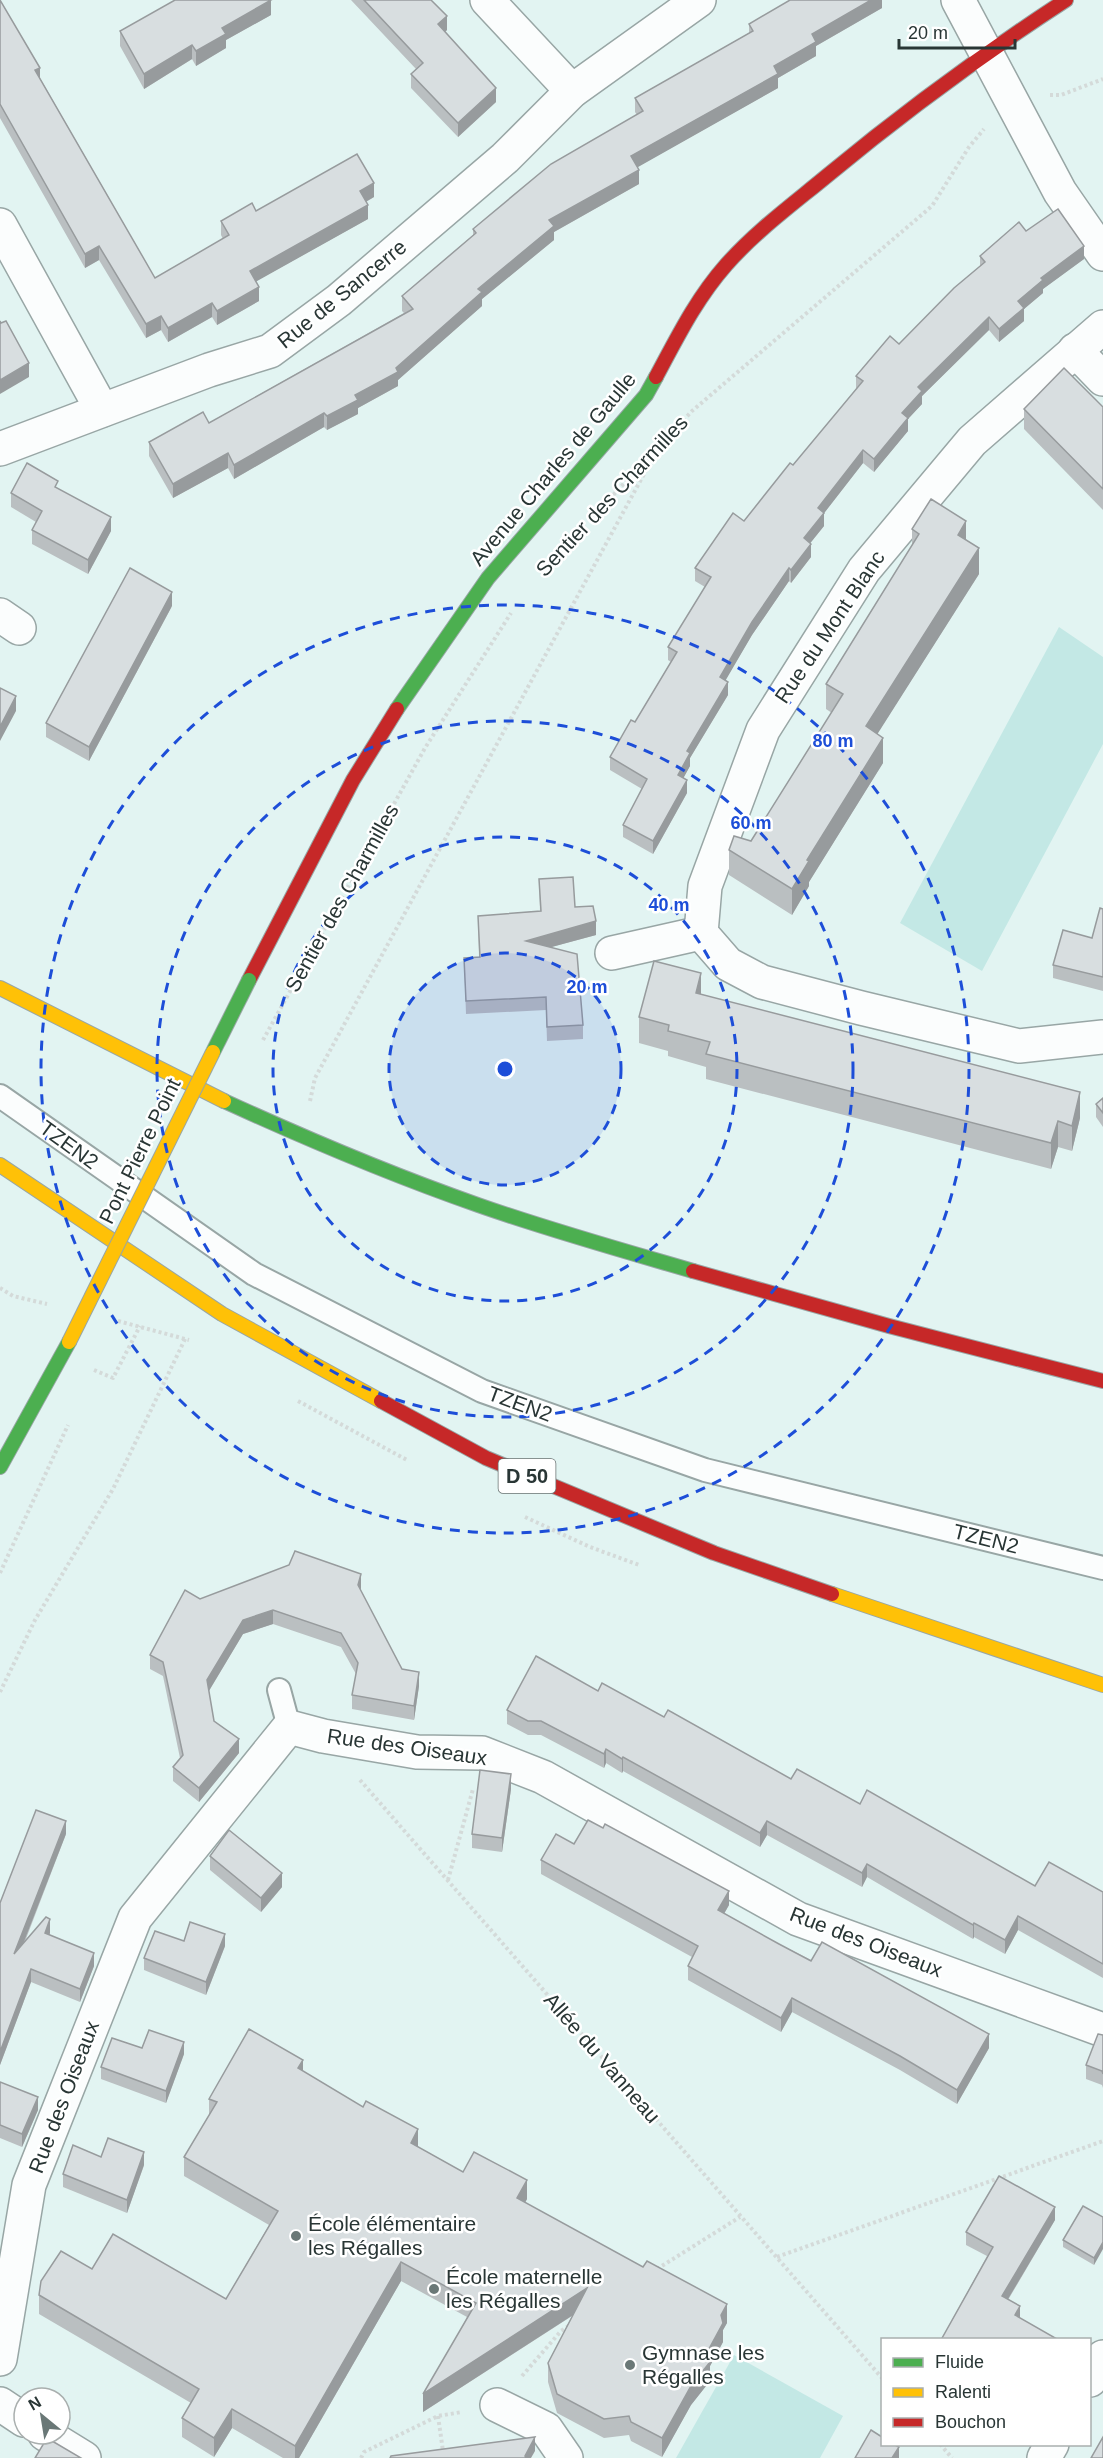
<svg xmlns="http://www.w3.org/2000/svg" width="1103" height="2458" viewBox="0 0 1103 2458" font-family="Helvetica,sans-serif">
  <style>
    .green { fill: #c3e8e5 }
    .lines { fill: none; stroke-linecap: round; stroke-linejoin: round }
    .lane-casing { stroke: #98a6a5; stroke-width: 26 }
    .street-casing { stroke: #98a6a5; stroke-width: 36 }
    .fast-casing { stroke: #98a6a5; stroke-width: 16 }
    .slow-casing { stroke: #98a6a5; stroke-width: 16 }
    .jam-casing { stroke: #98a6a5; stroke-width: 16 }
    .path { stroke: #d4dad9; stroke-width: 4; stroke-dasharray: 3 3; stroke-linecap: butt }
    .lane { stroke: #fbfdfd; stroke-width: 22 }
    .street { stroke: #fbfdfd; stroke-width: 33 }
    .fast { stroke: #4caf50; stroke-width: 14 }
    .slow { stroke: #ffc107; stroke-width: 14 }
    .jam { stroke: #c62828; stroke-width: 14 }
    .fast-bridge-casing { stroke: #98a6a5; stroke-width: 16; stroke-linecap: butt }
    .slow-bridge-casing { stroke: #98a6a5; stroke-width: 16; stroke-linecap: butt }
    .fast-bridge { stroke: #4caf50; stroke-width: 14 }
    .slow-bridge { stroke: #ffc107; stroke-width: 14 }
    .wall { fill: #babfc1 }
    .shaded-wall { fill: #979b9d }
    .building { fill: #d8dee0; stroke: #979b9d; stroke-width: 1.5 }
    .ring { fill: none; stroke: #1d4ed8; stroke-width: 3; stroke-dasharray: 10 8 }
    .poi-dot { fill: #6a7877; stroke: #fff; stroke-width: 2 }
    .labels { text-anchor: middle; stroke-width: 5; stroke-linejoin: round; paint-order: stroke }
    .shield { fill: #fff; stroke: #697272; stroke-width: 1.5 }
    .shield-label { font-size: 20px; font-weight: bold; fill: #293635 }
    .street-label { font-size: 21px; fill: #293635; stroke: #fff }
    .poi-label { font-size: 21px; fill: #293635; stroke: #fff; text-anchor: start }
    .centre { fill: #1d4ed8; stroke: #fff; stroke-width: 3 }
    .ring-label { font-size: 18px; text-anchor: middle; font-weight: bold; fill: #1d4ed8; stroke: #fff; stroke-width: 5; stroke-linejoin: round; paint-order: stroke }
  </style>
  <rect width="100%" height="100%" fill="#e2f4f2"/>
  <g class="green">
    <path d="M1059,627L1103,657V744L982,971L900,923Z"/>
    <path d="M734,2355L843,2416L820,2458H676Z"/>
  </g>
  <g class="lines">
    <g class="lane-casing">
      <g id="lane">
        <path d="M0,1096L254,1274L482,1391L705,1470L1103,1568"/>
        <path d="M279,1690L289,1727"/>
      </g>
    </g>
    <g class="street-casing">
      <g id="street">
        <path d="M487,0L572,91"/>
        <path d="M958,0L1060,192L1103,254"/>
        <path d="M0,225L102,410"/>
        <path d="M1103,327L972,441L864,570L763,730L705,886L701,933L728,964L762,982L861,1008L1019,1046L1103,1037"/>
        <path d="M1075,350L1103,379"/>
        <path d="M0,449L209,370L270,351L339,300L505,158L572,91L699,0"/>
        <path d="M0,615L19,628"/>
        <path d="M612,953L701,933"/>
        <path d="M0,2359L29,2185L135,1918L289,1727L323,1736L417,1752L482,1753L543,1777L798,1919L1103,2030"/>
        <path d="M1090,2380L1103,2357"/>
        <path d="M0,2404L24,2420"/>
        <path d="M497,2405L546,2429L566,2458"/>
        <path d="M45,2434L84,2458"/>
        <path d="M1044,2458L1052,2444"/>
      </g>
    </g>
    <g class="fast-casing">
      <g id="fast">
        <path d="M397,709L488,578L646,395L656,377"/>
        <path d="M224,1101C307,1139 392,1175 478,1205C549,1230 621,1250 693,1271"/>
        <path d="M0,1467L69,1342"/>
      </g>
    </g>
    <g class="slow-casing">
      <g id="slow">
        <path d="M0,988L224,1101"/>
        <path d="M0,1165L222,1314L381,1401"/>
        <path d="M832,1594L1103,1685"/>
      </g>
    </g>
    <g class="jam-casing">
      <g id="jam">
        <path d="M656,377C677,338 696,299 726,265C756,231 793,204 828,175C904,112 983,54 1066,0"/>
        <path d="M249,980L353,780L397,709"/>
        <path d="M693,1271L889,1326L1103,1381"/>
        <path d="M381,1401L486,1458L714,1553L832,1594"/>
      </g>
    </g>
    <g class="path">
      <path d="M1050,95H1061L1103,79"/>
      <path d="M601,508L692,411L932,206L969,147L984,129"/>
      <path d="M263,1040L425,748L511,613"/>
      <path d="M310,1101L315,1078L656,452"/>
      <path d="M0,1288L13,1296L47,1304"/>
      <path d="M118,1321L189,1340"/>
      <path d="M94,1370L113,1378L140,1326"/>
      <path d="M298,1401L407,1460"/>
      <path d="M525,1517L590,1547L639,1565"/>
      <path d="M0,1573L68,1425"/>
      <path d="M0,1692L35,1620L113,1489L186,1337"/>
      <path d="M360,1780L882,2378"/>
      <path d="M448,1880L473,1789"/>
      <path d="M777,2257L1103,2141"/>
      <path d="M657,2269L740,2217"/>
      <path d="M522,2376L561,2331L570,2325"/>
      <path d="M438,2416L444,2458"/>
      <path d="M940,2444L952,2458"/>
      <path d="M361,2458L364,2452L438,2416L462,2412"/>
    </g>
    <use href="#lane" class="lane"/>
    <use href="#street" class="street"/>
    <use href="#fast" class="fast"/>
    <use href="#slow" class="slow"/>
    <use href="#jam" class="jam"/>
    <g class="fast-bridge-casing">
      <path id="fast-bridge" d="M213,1052L249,980"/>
    </g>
    <g class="slow-bridge-casing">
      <path id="slow-bridge" d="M69,1342L213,1052"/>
    </g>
    <use href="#fast-bridge" class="fast-bridge"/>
    <use href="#slow-bridge" class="slow-bridge"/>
  </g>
  <g class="wall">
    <path d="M0,0L40,78L155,278L223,239L221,235V221L256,211L374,197L366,202L368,219L256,281L259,301L217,325L212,317L168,342L161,330L146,338L99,260L85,268L0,118Z"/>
    <path d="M351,0H431L447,30L445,32L496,102L458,137L411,88V74L416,69Z"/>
    <path d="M882,0V8L816,46V56L778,78V88L637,167L639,184L554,232V240L482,299V306L398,380V386L358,408V414L327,430L324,427L234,479L228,468L173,498L149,456V442L209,423L404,313L402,311V296L473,235V229L637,115L635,112V98L749,33V24Z"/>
    <path d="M271,15L226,40V48L196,66L192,59L144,89L120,46V31Z"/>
    <path d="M1026,231L1084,259L1043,289V293L1024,309V321L999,342L989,330L922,396V404L908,419V431L874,472L863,463L824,513V526L810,543L811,557L791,583L789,581L752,635L725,680L728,695L690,758V766L683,778L687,793L653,854L623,837V825L642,789L610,770V757L635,722L671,662L668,660V647L705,587L695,581V568L744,521L793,465L856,389V376L899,344L980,266V256Z"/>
    <path d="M1103,407V510L1024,429V409Z"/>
    <path d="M58,489L111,531L88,574L32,544V530L36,522L11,507V493Z"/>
    <path d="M912,529L966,540L979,574L877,734L883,763L809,882V886L792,915L729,875V850L751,841L832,713L826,709V684L912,546Z"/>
    <path d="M172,606L89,761L46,737V723Z"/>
    <path d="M539,879L575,907L596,935L551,947L583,1025V1039L547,1041L546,1010L466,1014L464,958L479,957L478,916L540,911Z"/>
    <path d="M1103,909V991L1053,978V965L1092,938Z"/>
    <path d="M701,995L1080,1118L1072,1151L1058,1147L1051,1169L706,1079V1067L668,1056V1051L639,1043V1017Z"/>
    <path d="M1103,1098V1127L1096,1117V1104Z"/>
    <path d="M361,1588L360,1591L402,1669L419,1686L414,1720L352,1709V1695L356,1674L341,1647L273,1624L243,1634L209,1691L214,1721L239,1753L199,1802L173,1781V1767L180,1758L163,1676L150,1669V1655L200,1599Z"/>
    <path d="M598,1691L664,1717L791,1779L860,1804L1035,1886L1103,1892V1978L1018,1930L1005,1954L974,1937L973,1939L867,1877L862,1887L767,1835L760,1847L623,1771L622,1773L606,1763L604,1768L541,1735H528L507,1724V1710Z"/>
    <path d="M511,1789L502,1852L472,1848V1834Z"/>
    <path d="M66,1834L24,1944L50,1933L49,1935L94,1966L80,2002L31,1982L0,2065V1903Z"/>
    <path d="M574,1844L729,1905L724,1914L779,1944L989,2048L957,2104L900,2070L792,2012L781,2032L688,1980V1966L692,1957L541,1874V1860Z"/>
    <path d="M210,1856L282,1887L261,1912L210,1870Z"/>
    <path d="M184,1941L225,1946L206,1995L144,1970V1958Z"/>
    <path d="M1103,2035V2088L1102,2085L1086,2079V2065Z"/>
    <path d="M142,2048L184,2054L166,2103L101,2079V2067Z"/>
    <path d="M303,2071L418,2147L463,2172L527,2199L525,2203L727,2323L723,2330V2342L710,2366V2381L691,2405L662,2457L631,2441L629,2435L604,2438L557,2413L548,2382V2363L572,2316L423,2412L467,2317L401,2281L299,2458H283L232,2428L214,2457L182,2437V2418L191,2403L39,2314V2295L92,2269L226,2299L269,2225L184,2176V2157L209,2116V2099Z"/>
    <path d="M0,2082L38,2110L22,2147L0,2138Z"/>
    <path d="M144,2165L127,2213L63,2187V2174Z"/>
    <path d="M1103,2217L1094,2265L1063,2247V2240Z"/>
    <path d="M1055,2220L1008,2300L1020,2318L941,2340L987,2256L966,2245V2232Z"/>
  </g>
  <g class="shaded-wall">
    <path d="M271,0V15L226,40V48L196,66V51L222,28Z"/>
    <path d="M871,0H882V8L816,46V56L778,78V88L631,171V156L774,66L812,34Z"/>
    <path d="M447,16V30L438,38V24Z"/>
    <path d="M192,45V59L144,89V74Z"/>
    <path d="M40,68V82L35,70Z"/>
    <path d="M496,88V102L458,137V123Z"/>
    <path d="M639,170V184L554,232V240L482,299V306L398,380V386L358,408V414L327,430V416L355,395L396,368L549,220Z"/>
    <path d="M374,183V197L360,205V191Z"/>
    <path d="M368,205V219L250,285V271Z"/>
    <path d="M99,246V260L85,268V254Z"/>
    <path d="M1084,246V259L1043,289V293L1024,309V321L999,342V329L1018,301L1041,278Z"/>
    <path d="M259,287V301L217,325V311Z"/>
    <path d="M212,303V317L168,342V328Z"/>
    <path d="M161,316V330L146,338V324Z"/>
    <path d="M989,317V330L922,396V404L908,419V431L874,472V459L918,387Z"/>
    <path d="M29,363V377L0,394V380Z"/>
    <path d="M324,413V427L234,479V465Z"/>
    <path d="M863,450V463L818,521V508Z"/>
    <path d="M228,453V468L173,498V484Z"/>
    <path d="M824,513V526L804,551V538Z"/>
    <path d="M111,517V531L88,574V560Z"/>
    <path d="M966,521V547L958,535Z"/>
    <path d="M811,544V557L791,583V570Z"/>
    <path d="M979,548V574L866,752V726Z"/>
    <path d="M789,568V581L752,635L720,690V677L752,622Z"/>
    <path d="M172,592V606L89,761V747Z"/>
    <path d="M728,682V695L690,758V766L678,788V775L687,751Z"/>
    <path d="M16,696V711L0,741V727Z"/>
    <path d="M883,738V763L809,882V886L792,915V889L807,860Z"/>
    <path d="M687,780V793L653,854V841Z"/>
    <path d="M596,921V935L526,954V941Z"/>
    <path d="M701,973V999L696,993Z"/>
    <path d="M1080,1092V1118L1072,1151V1126Z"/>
    <path d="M1058,1121V1147L1051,1169V1143Z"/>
    <path d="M361,1574V1588L358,1600V1585Z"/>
    <path d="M273,1610V1624L243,1634L207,1694V1680L243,1620Z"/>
    <path d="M419,1672V1686L414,1720V1706Z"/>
    <path d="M239,1739V1753L199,1802V1788Z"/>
    <path d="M606,1749V1763L604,1768V1754Z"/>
    <path d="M623,1757V1771L622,1773V1759Z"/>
    <path d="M511,1774V1789L502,1852V1838Z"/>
    <path d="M66,1821V1834L14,1967V1954Z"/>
    <path d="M767,1821V1835L760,1847V1833Z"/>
    <path d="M867,1864V1877L862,1887V1873Z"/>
    <path d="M282,1873V1887L261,1912V1898Z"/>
    <path d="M729,1891V1905L718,1924V1910Z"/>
    <path d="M1018,1916V1930L1005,1954V1940Z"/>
    <path d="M50,1919V1933L45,1946V1933Z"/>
    <path d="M974,1923V1937L973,1939V1925Z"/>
    <path d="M225,1934V1946L206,1995V1982Z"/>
    <path d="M94,1953V1966L80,2002V1989Z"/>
    <path d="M31,1969V1982L0,2065V2052Z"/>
    <path d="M792,1998V2012L781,2032V2018Z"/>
    <path d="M989,2034V2048L957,2104V2090Z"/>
    <path d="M184,2042V2054L166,2103V2091Z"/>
    <path d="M303,2060V2078L298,2068Z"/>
    <path d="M38,2097V2110L22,2147V2134Z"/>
    <path d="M418,2129V2148L411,2143Z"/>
    <path d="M144,2152V2165L127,2213V2200Z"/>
    <path d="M527,2180V2199L517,2217V2198Z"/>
    <path d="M1055,2207V2220L1002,2309V2296Z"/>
    <path d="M1103,2242V2249L1094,2265V2258Z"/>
    <path d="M401,2262V2281L299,2458H295V2446Z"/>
    <path d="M587,2288V2306L423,2412V2394Z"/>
    <path d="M727,2304V2323L723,2330V2342L710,2366V2381L691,2405L662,2457V2438L691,2386L704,2358L721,2315Z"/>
    <path d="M1020,2306V2319L1015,2315Z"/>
    <path d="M232,2409V2428L214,2457V2438Z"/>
    <path d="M535,2437V2451L531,2458H525V2456Z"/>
    <path d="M899,2447V2458H892Z"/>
  </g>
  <g class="building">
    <path d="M0,0L40,68L35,70L155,278L229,235L221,221L252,203L256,211L357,154L374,183L360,191L368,205L250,271L259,287L217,311L212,303L168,328L161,316L146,324L99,246L85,254L0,104Z"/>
    <path d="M175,0H271L222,28L226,34L196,51L192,45L144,74L120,31Z"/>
    <path d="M364,0H431L447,16L438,24L496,88L458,123L411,74L423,63Z"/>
    <path d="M790,0H871L812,34L816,42L774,66L778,74L631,156L639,170L549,220L554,226L478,289L482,292L396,368L398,372L355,395L358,400L327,416L324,413L234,465L228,453L173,484L149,442L203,412L209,423L413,309L402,296L476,233L473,229L551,164L643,111L635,98L753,31L749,24Z"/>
    <path d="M1058,209L1084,246L1041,278L1043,280L1018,301L1024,308L999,329L989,317L918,387L922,391L902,413L908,418L874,459L863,450L818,508L824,513L804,538L811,544L791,570L789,568L752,622L720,677L728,682L687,751L690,753L678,775L687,780L653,841L623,825L647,779L610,757L631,720L635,722L677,652L668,647L711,577L695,568L733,513L744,521L790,463L793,465L863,381L856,376L890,336L899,344L954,288L985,262L980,256L1019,222L1026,231Z"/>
    <path d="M0,321L1,323L6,321L29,363L0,380Z"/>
    <path d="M1064,368L1103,407V489L1024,409Z"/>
    <path d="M27,463L58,481L55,487L111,517L88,560L32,530L42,511L11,493Z"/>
    <path d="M931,499L966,521L958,535L979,548L866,726L883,738L807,860L809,861L792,889L729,850L734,836L751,841L843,694L826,684L919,534L912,529Z"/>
    <path d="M130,568L172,592L89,747L46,723Z"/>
    <path d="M0,688L16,696L0,727Z"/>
    <path d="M573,877L575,907L593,906L596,921L526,941L577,954L583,1025L547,1027L546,997L466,1001L464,958L480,957L478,916L541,911L539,879Z"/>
    <path d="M1100,908L1103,909V977L1053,965L1063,930L1092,938Z"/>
    <path d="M654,961L701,973L696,993L1080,1092L1072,1126L1058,1121L1051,1143L706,1054L710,1042L668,1031L669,1025L639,1017Z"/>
    <path d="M1103,1098V1113L1096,1104Z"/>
    <path d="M295,1551L361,1574L358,1585L402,1669L419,1672L414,1706L352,1695L358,1663L341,1633L273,1610L243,1620L207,1680L214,1721L239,1739L199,1788L173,1767L183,1755L173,1708L163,1662L150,1655L185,1590L200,1599L289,1565Z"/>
    <path d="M536,1656L598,1691L602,1683L664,1717L668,1710L791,1779L797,1769L860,1804L867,1790L1035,1886L1049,1862L1103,1892V1964L1018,1916L1005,1940L974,1923L973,1925L867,1864L862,1873L767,1821L760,1833L623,1757L622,1759L606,1749L604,1754L541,1721H528L507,1710Z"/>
    <path d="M480,1770L511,1774L502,1838L472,1834Z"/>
    <path d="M36,1810L66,1821L14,1954L46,1917L50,1919L45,1933L94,1953L80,1989L31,1969L0,2052V1903Z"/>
    <path d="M588,1820L603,1828L605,1824L729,1891L718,1910L779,1944L811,1961L822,1942L989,2034L957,2090L900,2056L792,1998L781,2018L688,1966L698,1946L541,1860L556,1834L574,1844Z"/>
    <path d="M229,1830L282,1873L261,1898L210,1856Z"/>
    <path d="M190,1922L225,1934L206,1982L144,1958L155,1931L184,1941Z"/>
    <path d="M249,2029L303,2060L298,2068L363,2107L366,2101L418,2129L411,2143L463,2172L474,2152L527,2180L517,2198L643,2267L647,2261L727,2304L721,2315L723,2323L704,2358L710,2362L691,2386L662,2438L631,2422L629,2416L604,2419L557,2394L548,2363L587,2288L423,2394L476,2303L401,2262L295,2446L232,2409L214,2438L182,2418L199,2389L39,2295L41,2281L61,2251L92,2269L113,2234L226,2299L278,2211L184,2157L217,2102L209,2099Z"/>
    <path d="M149,2030L184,2042L166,2091L101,2067L112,2038L142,2048Z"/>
    <path d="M1098,2034L1103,2035V2074L1102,2071L1086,2065Z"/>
    <path d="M0,2082L38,2097L22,2134L0,2125Z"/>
    <path d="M108,2138L144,2152L127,2200L63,2174L73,2145L101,2157Z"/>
    <path d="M999,2176L1055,2207L1002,2296L1020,2306L1015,2315L1057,2339L941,2340L993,2247L966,2232Z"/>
    <path d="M1083,2206L1103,2217V2242L1094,2258L1063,2240Z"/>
    <path d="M871,2430L882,2437V2445H895L899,2447L892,2458H855Z"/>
    <path d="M535,2437L525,2456L526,2458H390L391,2456Z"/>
    <path d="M1103,2437V2458H1091Z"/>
    <path d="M47,2438L81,2458H35Z"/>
  </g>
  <circle cx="505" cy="1069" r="116" fill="#1d4ed8" fill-opacity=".12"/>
  <g class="ring">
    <circle cx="505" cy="1069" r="116"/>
    <circle cx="505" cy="1069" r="232"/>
    <circle cx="505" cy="1069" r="348"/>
    <circle cx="505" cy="1069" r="464"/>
  </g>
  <g class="poi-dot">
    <circle cx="296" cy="2236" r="6"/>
    <circle cx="434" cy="2289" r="6"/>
    <circle cx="630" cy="2365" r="6"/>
  </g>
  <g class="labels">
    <rect class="shield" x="498.5" y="1459" width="57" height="34" rx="4.5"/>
    <g class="shield-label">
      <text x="527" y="1483">D 50</text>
    </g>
    <g class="street-label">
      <text transform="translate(342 294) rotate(-39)" y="7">Rue de Sancerre</text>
      <text transform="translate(553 469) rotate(-50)" y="7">Avenue Charles de Gaulle</text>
      <text transform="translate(612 496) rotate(-47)" y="7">Sentier des Charmilles</text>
      <text transform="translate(830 627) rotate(-56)" y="7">Rue du Mont Blanc</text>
      <text transform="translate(342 898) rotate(-61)" y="7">Sentier des Charmilles</text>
      <text transform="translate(69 1145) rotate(36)" y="7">TZEN2</text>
      <text transform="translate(140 1151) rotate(-64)" y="7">Pont Pierre Point</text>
      <text transform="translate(520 1404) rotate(20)" y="7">TZEN2</text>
      <text transform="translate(986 1539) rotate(14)" y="7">TZEN2</text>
      <text transform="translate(407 1747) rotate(8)" y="7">Rue des Oiseaux</text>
      <text transform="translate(866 1942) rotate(21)" y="7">Rue des Oiseaux</text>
      <text transform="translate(602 2058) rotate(49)" y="7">Allée du Vanneau</text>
      <text transform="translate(64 2097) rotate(-69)" y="7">Rue des Oiseaux</text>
    </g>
    <g class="poi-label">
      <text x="308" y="2231">École élémentaire<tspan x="308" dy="24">les Régalles</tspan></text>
      <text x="446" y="2284">École maternelle<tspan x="446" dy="24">les Régalles</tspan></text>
      <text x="642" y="2360">Gymnase les<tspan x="642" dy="24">Régalles</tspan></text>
    </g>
  </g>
  <circle cx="505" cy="1069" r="9" class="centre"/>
  <g class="ring-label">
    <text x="833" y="747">80 m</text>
    <text x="751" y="829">60 m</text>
    <text x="669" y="911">40 m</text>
    <text x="587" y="993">20 m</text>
  </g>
  <rect x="881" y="2338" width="210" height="108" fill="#ffffff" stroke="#a9afae" stroke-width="1.5"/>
  <rect x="893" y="2358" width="30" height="9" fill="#4caf50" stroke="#a9afae" stroke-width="1.5"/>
  <text x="935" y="2368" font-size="18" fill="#293635">Fluide</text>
  <rect x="893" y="2388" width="30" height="9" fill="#ffc107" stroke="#a9afae" stroke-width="1.5"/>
  <text x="935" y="2398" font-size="18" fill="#293635">Ralenti</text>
  <rect x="893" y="2418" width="30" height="9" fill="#c62828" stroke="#a9afae" stroke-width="1.5"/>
  <text x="935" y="2428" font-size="18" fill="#293635">Bouchon</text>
  <g transform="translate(42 2416) rotate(330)"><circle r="28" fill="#ffffff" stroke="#a9afae" stroke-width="1.5"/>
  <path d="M0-4.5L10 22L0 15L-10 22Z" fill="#6a7877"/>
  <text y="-9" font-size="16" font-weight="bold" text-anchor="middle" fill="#293635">N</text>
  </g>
  <path d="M899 39v9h116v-9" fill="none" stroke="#293635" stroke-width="3"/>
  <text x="908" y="39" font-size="18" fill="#293635" stroke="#ffffff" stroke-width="4.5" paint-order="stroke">20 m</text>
</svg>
